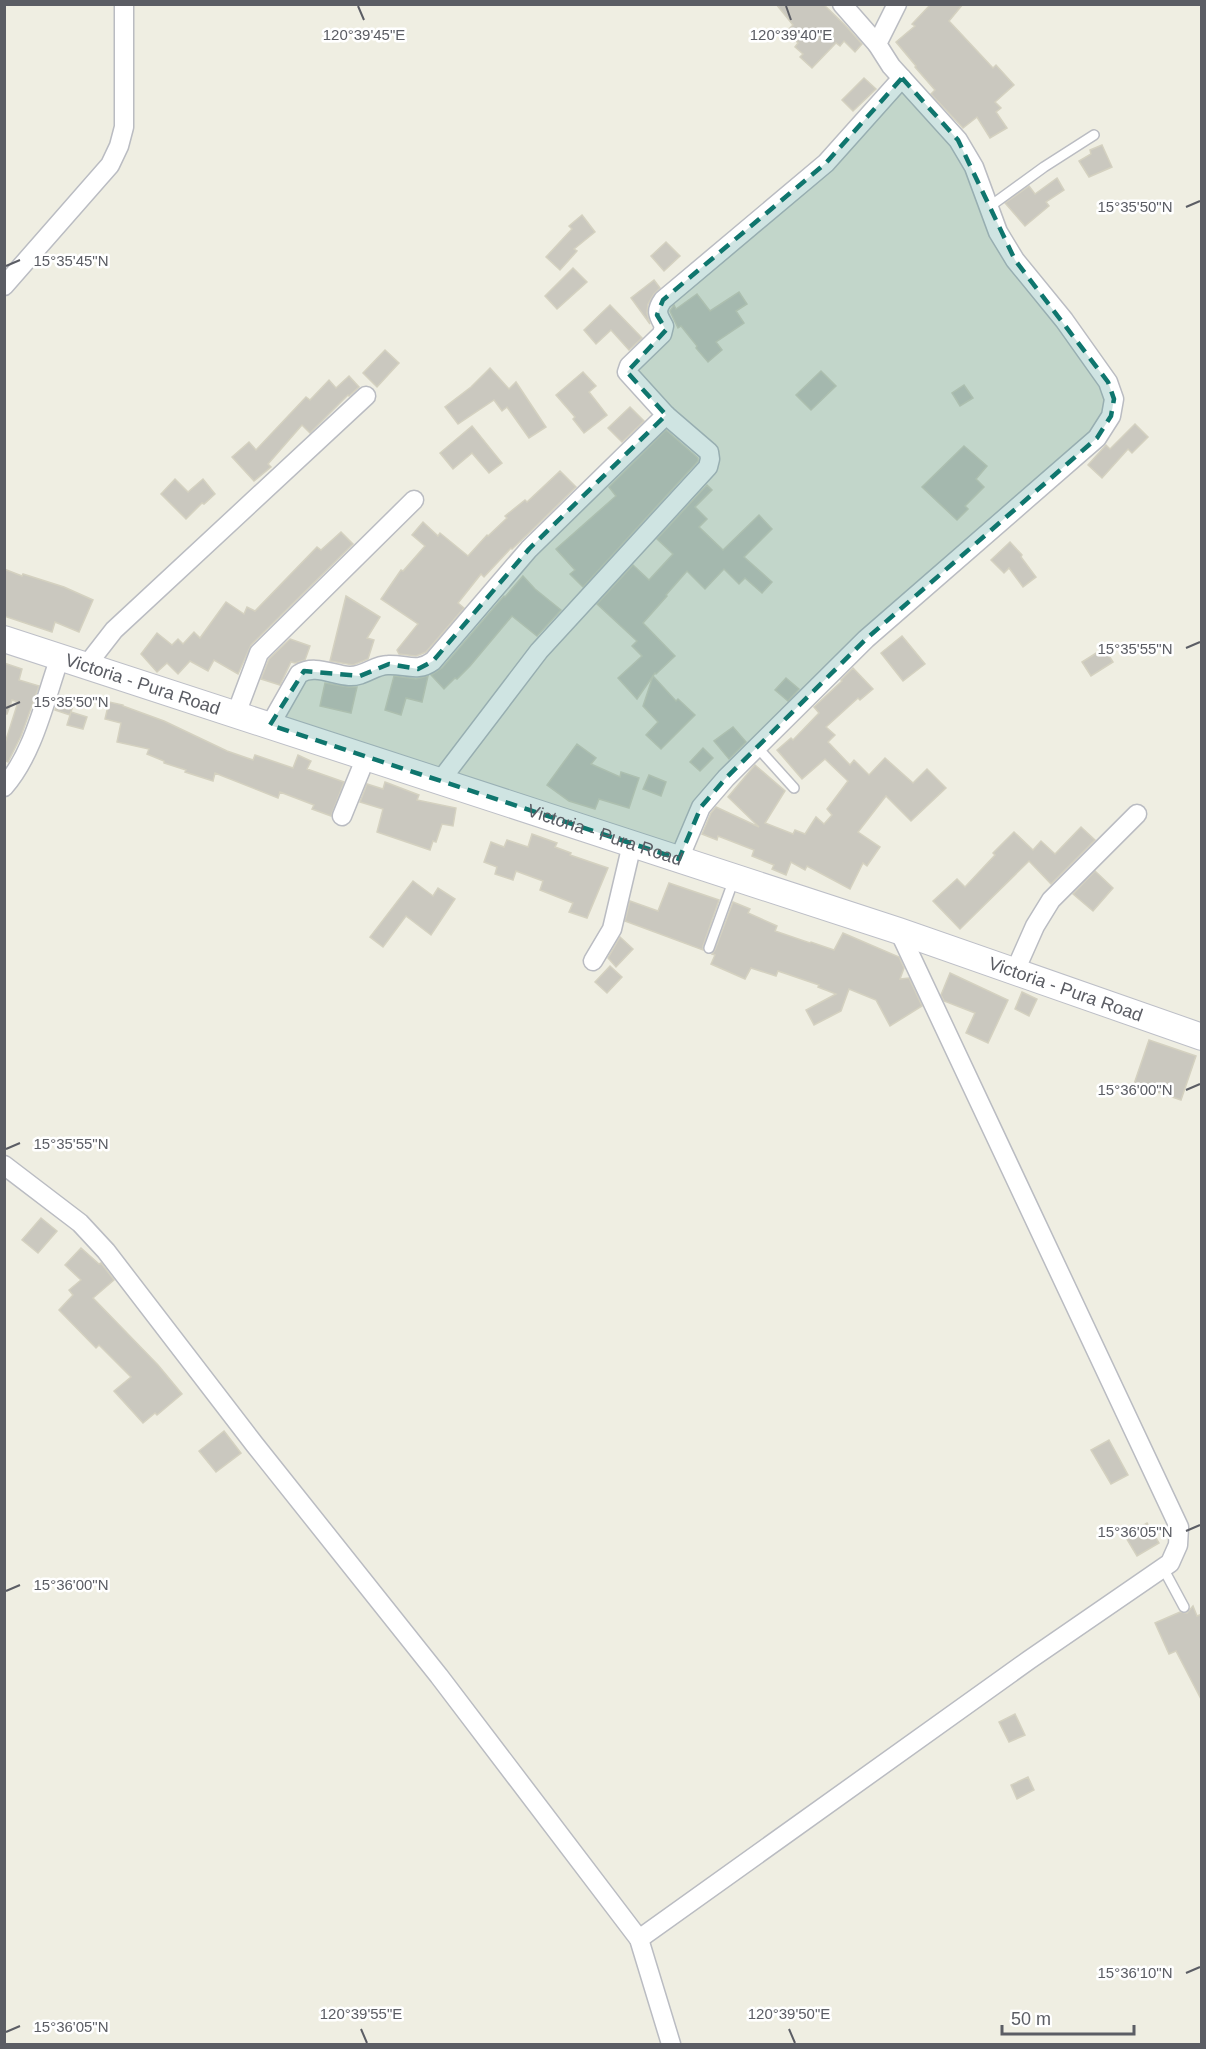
<svg xmlns="http://www.w3.org/2000/svg" width="1206" height="2049" viewBox="0 0 1206 2049" font-family="Helvetica,sans-serif">
  <style>
    .building { fill: #cac8bf; stroke: #d4d1c0; stroke-width: 1.5 }
    .lines { fill: none; stroke-linecap: round; stroke-linejoin: round }
    .lane-casing { stroke: #babcc2; stroke-width: 12 }
    .street-casing { stroke: #babcc2; stroke-width: 21 }
    .secondary-casing { stroke: #bdbfc7; stroke-width: 28 }
    .lane { stroke: #fff; stroke-width: 9 }
    .street { stroke: #fff; stroke-width: 18 }
    .secondary { stroke: #fff; stroke-width: 26 }
    .marked { fill: #0f766e; fill-opacity: 0.2; stroke: #0f766e; stroke-width: 4.5; stroke-dasharray: 12 8; stroke-linejoin: round }
    .ticks { fill: none; stroke: #5b5d64; stroke-width: 2 }
    .labels { text-anchor: middle; stroke-width: 5; stroke-linejoin: round; paint-order: stroke }
    .street-label { font-size: 18px; fill: #5b5d64; stroke: #fff }
    .ticks-label { font-size: 15px; text-anchor: middle; fill: #5b5d64; stroke: #fff; stroke-width: 5; stroke-linejoin: round; paint-order: stroke }
  </style>
  <rect width="100%" height="100%" fill="#efeee2"/>
  <g class="building">
    <path d="M776,4H823L845,25L862,44L855,52L844,41L840,46L836,43L812,68L800,57L803,54L795,47L798,43L787,31L793,25Z"/>
    <path d="M931,4H963L949,21L993,68L996,65L1014,85L995,102L1001,108L996,112L1007,128L990,138L977,117L963,128L931,94L935,90L915,67L916,66L896,42L915,26L912,24Z"/>
    <path d="M864,78L876,89L853,111L842,100Z"/>
    <path d="M1102,145L1112,167L1089,177L1079,161L1091,154L1090,150Z"/>
    <path d="M1057,178L1064,190L1046,202L1049,206L1025,226L1005,203L1029,186L1035,194Z"/>
    <path d="M582,215L595,232L574,249L577,251L560,270L546,257L572,229L569,226Z"/>
    <path d="M666,242L680,256L664,271L651,256Z"/>
    <path d="M573,268L587,282L557,309L545,296Z"/>
    <path d="M654,280L660,288L654,294L648,304L647,313L650,324L631,298Z"/>
    <path d="M739,292L747,304L736,311L744,323L716,342L722,350L708,362L696,348L697,346L681,326L678,328L670,311L674,305L676,309L697,294L710,311Z"/>
    <path d="M610,305L642,338L629,350L611,330L596,344L584,330Z"/>
    <path d="M385,350L399,363L377,387L363,373Z"/>
    <path d="M490,368L509,389L516,382L546,427L529,438L507,407L502,411L494,400L458,424L445,407L471,387Z"/>
    <path d="M821,371L836,386L811,410L796,395Z"/>
    <path d="M583,372L596,386L589,392L607,415L584,433L573,419L575,417L556,395Z"/>
    <path d="M349,376L359,387L349,396L348,395L310,433L302,425L268,464L271,467L254,481L232,457L249,442L256,450L306,397L310,400L329,380L336,388Z"/>
    <path d="M964,385L973,398L960,406L952,393Z"/>
    <path d="M630,407L644,421L622,442L608,428Z"/>
    <path d="M1135,424L1148,437L1132,453L1128,449L1102,478L1088,465L1106,445L1110,449Z"/>
    <path d="M472,426L502,463L489,473L472,453L453,469L440,453Z"/>
    <path d="M666,430L698,458V461L583,587L570,574L575,570L556,549L616,496L609,487Z"/>
    <path d="M964,446L987,466L976,479L984,487L965,506L968,509L957,520L922,487Z"/>
    <path d="M560,471L576,487L530,532L512,549L511,548L484,577L481,574L458,603L464,608L426,652L416,656L399,654L397,650L418,624L381,599L401,570L403,571L425,546L412,535L423,522L438,536L440,533L468,556L487,535L488,536L507,518L505,516L525,500L527,502Z"/>
    <path d="M175,479L188,492L203,479L215,494L204,504L202,503L186,519L161,494Z"/>
    <path d="M707,485L712,490L695,507L707,519L699,527L723,550L759,515L772,529L744,557L772,582L762,593L745,578L739,584L724,569L705,589L687,571L666,595L667,596L643,623L675,656L656,674L655,673L637,699L618,678L642,656L632,646L637,641L597,604L633,565L649,580L673,554L657,539Z"/>
    <path d="M341,532L353,544L251,645L238,674L214,660L208,671L190,661L178,674L167,663L157,672L141,654L157,633L172,645L178,639L183,644L194,632L200,638L226,602L244,614L247,607L255,611L317,547L321,550Z"/>
    <path d="M1010,542L1022,555L1021,557L1036,577L1023,587L1009,568L1004,573L991,560Z"/>
    <path d="M4,569L22,576L23,574L64,587L93,600L79,632L55,622L52,632L4,616Z"/>
    <path d="M523,576L535,589L561,610L537,636L512,616L470,666L457,679L455,678L444,689L431,675L442,668L504,596L505,597Z"/>
    <path d="M346,596L380,617L367,638L374,640L368,659L353,665L330,661Z"/>
    <path d="M902,636L925,664L903,681L881,653Z"/>
    <path d="M290,639L310,646L305,660L295,663L291,662L280,685L261,679L269,659Z"/>
    <path d="M1104,648L1113,662L1091,676L1082,662Z"/>
    <path d="M4,663L22,669L19,680L39,686L21,736L8,762L4,760V746L18,702L12,700L7,714H4Z"/>
    <path d="M853,668L873,689L860,700L858,698L826,727L835,735L828,742L850,765L854,760L869,775L885,758L913,783L927,769L946,788L911,821L886,796L858,832L880,847L867,866L863,863L850,889L807,866L805,870L791,862L786,875L772,869L774,865L752,856L754,850L718,836L717,840L702,834L711,813L716,807L759,827L728,797L755,765L785,791L765,823L793,834L795,830L805,834L816,817L824,824L832,815L827,809L848,781L825,759L802,779L777,750L791,738L793,740L819,713L814,707L842,681L841,680Z"/>
    <path d="M394,676L416,679L428,676L422,702L406,698L401,715L385,710Z"/>
    <path d="M653,676L676,701L678,699L695,715L661,749L646,735L658,722L643,706Z"/>
    <path d="M786,678L799,689L788,701L775,690Z"/>
    <path d="M325,683L348,687H357L351,713L320,706Z"/>
    <path d="M60,695L75,699L70,715L55,710Z"/>
    <path d="M109,702L123,705V706L164,721L227,751L253,760L255,755L293,768L298,755L311,761L307,769L344,782L331,816L312,809L314,805L280,792L278,798L215,773L213,781L185,772L186,770L164,763V761L147,754L149,749L117,742L121,723L105,719Z"/>
    <path d="M71,712L87,717L83,729L67,725Z"/>
    <path d="M733,727L746,742L729,759L714,741Z"/>
    <path d="M577,744L596,758L591,764L620,777L621,772L639,778L629,808L599,799L595,809L569,801L547,785Z"/>
    <path d="M703,748L713,758L700,771L690,762Z"/>
    <path d="M649,775L666,782L661,796L643,789Z"/>
    <path d="M385,782L419,795L417,800L456,808L453,826L442,824L436,842L433,841L430,850L377,832L383,809L360,802L367,784L383,789Z"/>
    <path d="M1081,827L1095,840L1051,884L1029,861L960,929L933,901L957,879L965,887L995,855L993,853L1014,832L1033,850L1041,841L1055,854Z"/>
    <path d="M532,834L557,843L555,847L571,853L570,855L608,868L587,918L569,912L573,903L540,890L543,881L516,871L513,880L495,874L497,867L484,862L491,842L504,847L507,840L528,847Z"/>
    <path d="M1095,871L1113,888L1093,911L1073,894Z"/>
    <path d="M413,881L433,896L438,888L455,899L431,935L406,916L383,947L370,937Z"/>
    <path d="M669,883L719,900L703,946V950L625,921L630,901L658,911Z"/>
    <path d="M733,902L750,909L748,913L777,926L775,931L810,943L811,942L834,950L843,933L899,957L904,968L900,979L909,978L922,1006L890,1026L876,1000L849,989L841,1011L814,1025L806,1010L836,994L818,987L819,985L778,971L776,976L751,968L745,979L711,964L715,955L712,954L715,950Z"/>
    <path d="M620,937L633,949L616,967L608,958Z"/>
    <path d="M610,966L622,977L607,993L595,982Z"/>
    <path d="M950,973L1008,1000L988,1043L966,1033L975,1013L944,1001L941,995Z"/>
    <path d="M1022,992L1037,999L1029,1016L1015,1009Z"/>
    <path d="M1149,1040L1196,1056L1181,1100L1134,1084Z"/>
    <path d="M41,1218L57,1231L38,1253L22,1240Z"/>
    <path d="M81,1248L99,1264L101,1263L114,1280L93,1298L158,1365L182,1394L157,1415L155,1413L143,1423L114,1391L131,1377L99,1345L96,1348L59,1310L73,1295L69,1290L81,1280L65,1265Z"/>
    <path d="M224,1431L241,1453L216,1472L199,1451Z"/>
    <path d="M1109,1440L1128,1475L1111,1484L1091,1450Z"/>
    <path d="M1147,1523L1159,1543L1137,1556L1125,1536Z"/>
    <path d="M1193,1606L1197,1616L1202,1614V1701L1176,1651L1169,1654L1155,1623L1180,1612L1187,1613Z"/>
    <path d="M1015,1714L1025,1735L1009,1742L999,1722Z"/>
    <path d="M1028,1777L1034,1790L1017,1799L1011,1785Z"/>
  </g>
  <g class="lines">
    <g class="lane-casing">
      <g id="lane">
        <path d="M989,207L1044,167L1094,135"/>
        <path d="M757,747L794,788"/>
        <path d="M709,948L734,879"/>
        <path d="M1163,1568L1184,1607"/>
      </g>
    </g>
    <g class="street-casing">
      <g id="street">
        <path d="M842,4L877,44"/>
        <path d="M4,286L110,165L119,146L124,127V4"/>
        <path d="M86,666L114,630L366,396"/>
        <path d="M236,714L259,653L414,500"/>
        <path d="M270,725L299,674C314,664 333,675 349,676C364,677 374,665 388,665C406,664 417,673 433,661L529,549L666,415L627,372L629,366L662,334L664,326C658,315 655,311 663,300L826,163L902,78"/>
        <path d="M440,781L539,651L708,467L710,459L709,452L666,415"/>
        <path d="M4,787C34,753 45,699 60,657"/>
        <path d="M342,816L366,757"/>
        <path d="M679,859L701,807L726,778L866,639L1097,438L1111,416L1114,399L1108,382L1064,320L1015,260L998,232L974,167L958,140L891,66L877,44L897,4"/>
        <path d="M593,961L612,929L632,844"/>
        <path d="M1015,971L1035,926L1051,900L1137,814"/>
        <path d="M4,1165L80,1223L106,1251L255,1445L439,1676L639,1939L671,2044"/>
        <path d="M639,1939L1029,1660L1170,1563L1178,1545L1179,1527L899,931"/>
      </g>
    </g>
    <g class="secondary-casing">
      <g id="secondary">
        <path id="s1" d="M4,639L899,931L1202,1037"/>
      </g>
    </g>
    <use href="#lane" class="lane"/>
    <use href="#street" class="street"/>
    <use href="#secondary" class="secondary"/>
  </g>
  <path class="marked" d="M902,78L958,140L1015,260L1108,382L1114,399L1111,416L1097,438L866,639L726,778L701,807L679,859L270,725L304,671L360,676L389,664L418,669L433,661L529,549L666,415L627,372L666,330L657,315L663,300L826,163Z"/>
  <path class="ticks" d="M358,6L364,20M786,6L791,20M1186,207L1200,201M6,266L20,260M1186,648L1200,642M6,708L20,702M1186,1090L1200,1084M6,1149L20,1143M1186,1531L1200,1525M6,1591L20,1585M1186,1973L1200,1967M361,2029L367,2043M789,2029L795,2043M6,2032L20,2026"/>
  <g class="labels">
    <g class="street-label">
      <text dy="6" stroke="none"><textPath href="#s1" startOffset="146">Victoria - Pura Road</textPath></text>
      <text dy="6" stroke="none"><textPath href="#s1" startOffset="632">Victoria - Pura Road</textPath></text>
      <text dy="6" stroke="none"><textPath href="#s1" startOffset="1118">Victoria - Pura Road</textPath></text>
    </g>
  </g>
  <g class="ticks-label">
    <text x="364" y="40">120°39'45"E</text>
    <text x="791" y="40">120°39'40"E</text>
    <text x="1135" y="212">15°35'50"N</text>
    <text x="71" y="266">15°35'45"N</text>
    <text x="1135" y="654">15°35'55"N</text>
    <text x="71" y="707">15°35'50"N</text>
    <text x="1135" y="1095">15°36'00"N</text>
    <text x="71" y="1149">15°35'55"N</text>
    <text x="1135" y="1537">15°36'05"N</text>
    <text x="71" y="1590">15°36'00"N</text>
    <text x="1135" y="1978">15°36'10"N</text>
    <text x="361" y="2019">120°39'55"E</text>
    <text x="789" y="2019">120°39'50"E</text>
    <text x="71" y="2032">15°36'05"N</text>
  </g>
  <rect width="1206" height="2049" fill="none" stroke="#5b5d64" stroke-width="12"/>
  <path d="M1002 2025v9h132v-9" fill="none" stroke="#5b5d64" stroke-width="3"/>
  <text x="1011" y="2025" font-size="18" fill="#5b5d64" stroke="#ffffff" stroke-width="4.5" paint-order="stroke">50 m</text>
</svg>
